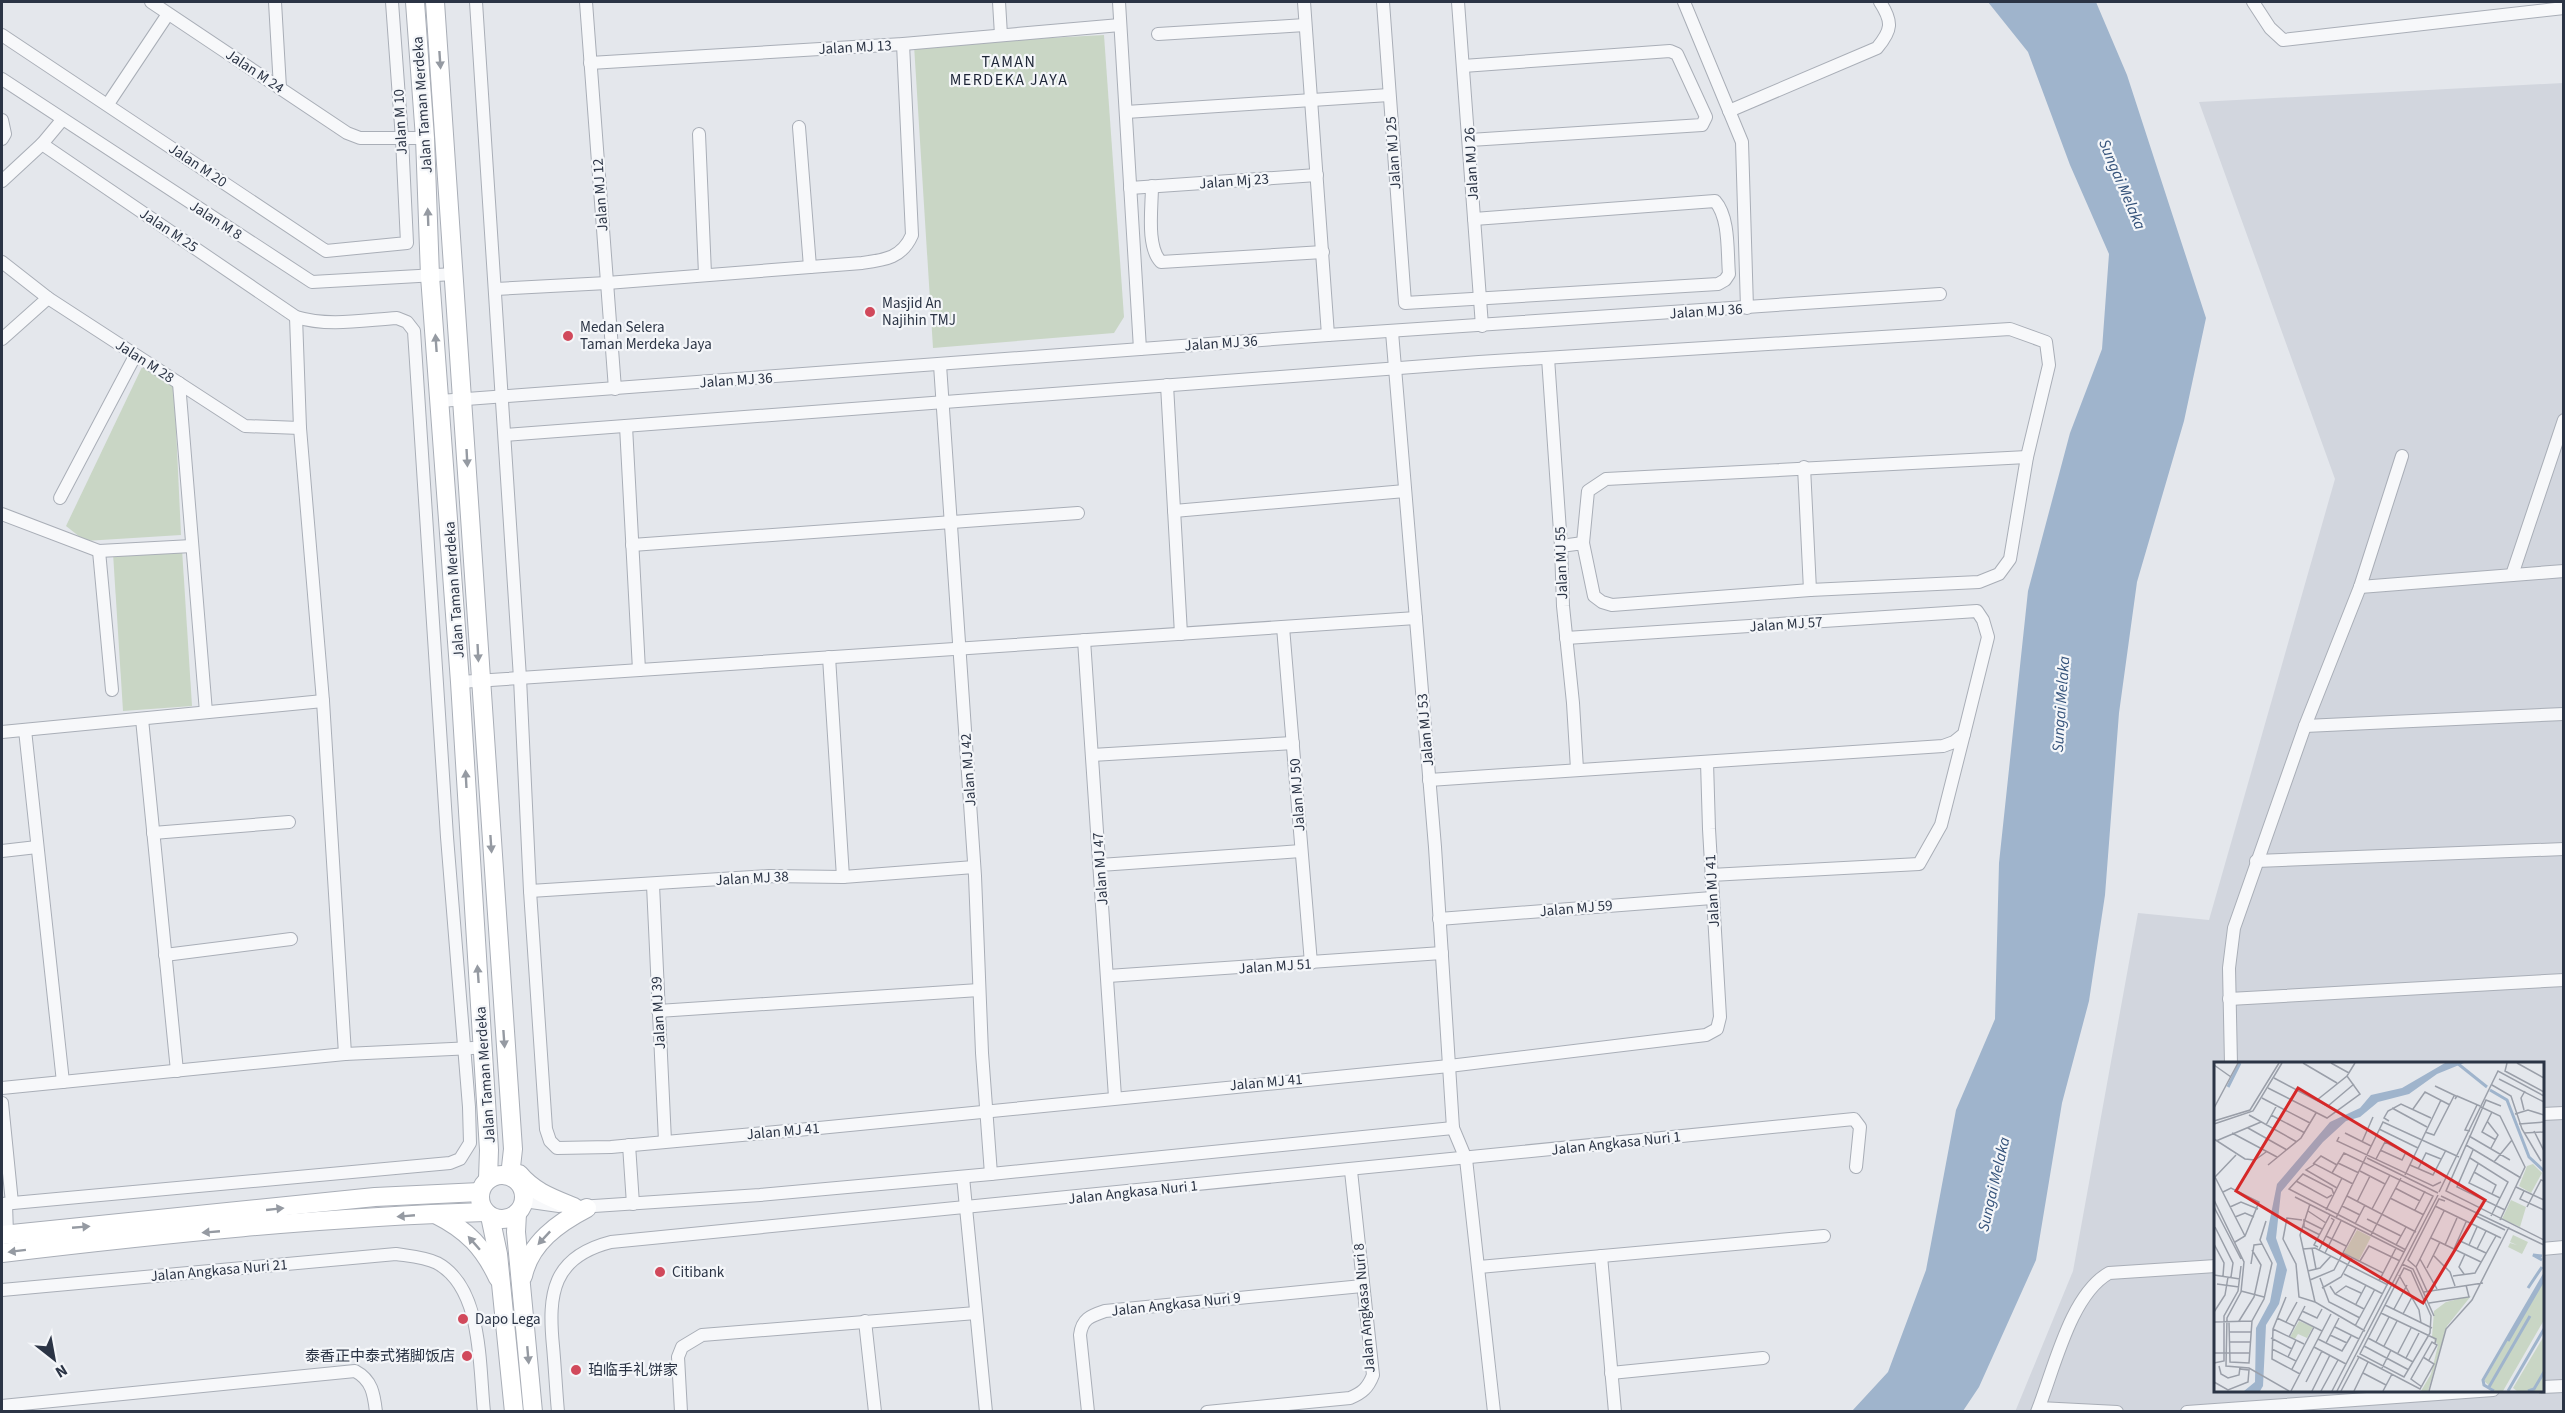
<svg xmlns="http://www.w3.org/2000/svg" width="2565" height="1413" viewBox="0 0 2565 1413" font-family="'Source Sans 3','Noto Sans SC',sans-serif">
  <style>
    .built { fill: #d2d6de; fill-rule: evenodd }
    .green { fill: #c9d6c5 }
    .water { fill: #9fb4cc }
    .lines { fill: none; stroke-linecap: round; stroke-linejoin: round }
    .minor-casing { stroke: #a9aeb7; stroke-width: 14 }
    .secondary-casing { stroke: #a9aeb7; stroke-width: 20 }
    .minor { stroke: #f7f8fa; stroke-width: 12 }
    .secondary { stroke: #fff; stroke-width: 18 }
    .oneway { fill: #959aa2 }
    .poi-dot { fill: #d1495b; stroke: #f4f6f9; stroke-width: 2 }
    .labels { text-anchor: middle; stroke-width: 4.5; stroke-linejoin: round; paint-order: stroke }
    .street-label { font-size: 15px; fill: #2b3445; stroke: #f4f6f9 }
    .poi-label { font-size: 15px; fill: #2b3445; stroke: #f4f6f9; text-anchor: start }
    .neighbourhood-label { font-size: 16px; letter-spacing: 1.5px; fill: #1d2536; stroke: #f4f6f9 }
    .water-label { font-size: 16px; font-style: italic; fill: #34527a; stroke: #f4f6f9 }
    .inset-river { fill: none; stroke: #9fb4cc; stroke-width: 3 }
    .inset-road { fill: none; stroke: #9a9fa9; stroke-width: 1.5 }
    .view { fill: #d62828; fill-opacity: 0.15; stroke: #d62828; stroke-width: 3 }
    .inset-edge { fill: none; stroke: #2b3445; stroke-width: 3 }
  </style>
  <rect width="100%" height="100%" fill="#e4e7ec"/>
  <path class="built" d="M2563,83V1411L2015,1412L2073,1271L2138,913L2209,920L2335,479L2199,102ZM2216,1064H2542V1390H2216Z"/>
  <g class="green">
    <path d="M1104,35L1124,317L1114,333L933,348L914,45Z"/>
    <path d="M143,365L174,386L181,535L85,541L66,526Z"/>
    <path d="M182,549L192,706L123,711L113,553Z"/>
  </g>
  <path class="water" d="M1988,2H2096L2127,75L2206,318L2184,421L2137,582L2119,713L2105,895L2089,1001L2062,1103L2036,1260L1979,1387L1963,1411H1852L1888,1372L1926,1270L1956,1110L1995,1019L1999,863L2028,591L2070,433L2102,349L2109,254L2070,165L2028,52Z"/>
  <g class="lines">
    <g class="minor-casing">
      <g id="minor">
        <path d="M151,2L347,133L360,138H425"/>
        <path d="M275,2L280,88"/>
        <path d="M476,2L520,678L530,891L546,1129L550,1141L557,1148L611,1147L819,1128L1449,1066L1706,1035L1717,1029L1720,1017L1709,829L1707,762"/>
        <path d="M586,2L615,389"/>
        <path d="M999,2L1001,35"/>
        <path d="M1119,2L1140,349"/>
        <path d="M1304,2L1328,335"/>
        <path d="M1383,2L1405,303L1718,284L1725,280L1729,274C1727,253 1730,218 1715,201L1474,219"/>
        <path d="M1458,2L1482,326"/>
        <path d="M1684,2L1742,142L1747,308"/>
        <path d="M2253,2L2270,28L2283,40L2564,8"/>
        <path d="M1158,34L1305,25"/>
        <path d="M2,35L326,251L407,243L402,139L392,2"/>
        <path d="M590,63L903,44L1120,25"/>
        <path d="M1463,66L1670,51L1677,54L1706,117L1702,125L1470,140"/>
        <path d="M2,79L312,282L454,274"/>
        <path d="M108,104L168,14"/>
        <path d="M1729,111L1877,48C1892,30 1893,22 1880,2"/>
        <path d="M1126,112L1389,95"/>
        <path d="M2,120L5,134L2,139"/>
        <path d="M799,127L810,267"/>
        <path d="M699,134L705,274"/>
        <path d="M2,181L42,144L62,120"/>
        <path d="M1152,186C1152,207 1146,247 1161,262L1323,252"/>
        <path d="M1130,188L1317,175"/>
        <path d="M2,262L48,298L245,426L300,428"/>
        <path d="M496,289L607,283L862,263C885,260 902,258 912,235L903,44"/>
        <path d="M296,317L300,428L323,701L345,1054"/>
        <path d="M1392,332L1435,847L1453,1128L1466,1159L1494,1412"/>
        <path d="M2,339L48,298"/>
        <path d="M1548,358L1561,546L1563,606L1573,703L1577,769"/>
        <path d="M940,365L975,876L982,1053L991,1174"/>
        <path d="M179,383L206,712"/>
        <path d="M1167,385L1181,634"/>
        <path d="M440,401L1328,335L1940,294"/>
        <path d="M626,426L639,670"/>
        <path d="M505,435L1479,362L2010,329L2046,342L2049,365L2027,457L2010,559L1999,574L1979,582L1810,590L1612,605L1602,602L1594,596L1583,543L1561,546"/>
        <path d="M1804,467L1810,590"/>
        <path d="M60,498L135,356"/>
        <path d="M1174,511L1405,491"/>
        <path d="M2,514L99,551L192,546"/>
        <path d="M1583,543L1588,491L1606,479L2027,457"/>
        <path d="M632,545L1078,513"/>
        <path d="M99,551L112,690"/>
        <path d="M2512,575L2564,420"/>
        <path d="M2360,587L2564,571"/>
        <path d="M1283,627L1311,963"/>
        <path d="M1084,640L1115,1097"/>
        <path d="M829,657L843,877"/>
        <path d="M460,682L1416,618"/>
        <path d="M142,719L177,1071"/>
        <path d="M2305,726L2564,714"/>
        <path d="M25,730L63,1082"/>
        <path d="M2,732L323,701"/>
        <path d="M1092,755L1293,743"/>
        <path d="M1429,780L1943,746L1954,742L1964,734L1988,637L1983,620L1977,611L1566,638"/>
        <path d="M153,833L289,822"/>
        <path d="M2,851L37,847"/>
        <path d="M2256,861L2564,849"/>
        <path d="M1100,865L1301,851"/>
        <path d="M1711,875L1919,864L1941,825L1964,734"/>
        <path d="M653,885L665,1141"/>
        <path d="M530,891L769,876L843,877L974,867"/>
        <path d="M1439,919L1712,898"/>
        <path d="M165,955L291,939"/>
        <path d="M1108,976L1442,953"/>
        <path d="M2229,999L2564,980"/>
        <path d="M658,1011L979,990"/>
        <path d="M2231,1064L2229,968L2234,928L2305,726L2360,587L2402,456"/>
        <path d="M2,1088L345,1054L473,1048"/>
        <path d="M2,1103L12,1203"/>
        <path d="M2542,1114L2564,1113"/>
        <path d="M629,1145L633,1204"/>
        <path d="M963,1177L986,1412"/>
        <path d="M524,1201L559,1206"/>
        <path d="M2,1204L450,1163L460,1159L470,1143L469,1107L447,837L414,331L407,322L397,318C364,320 329,327 296,317L42,144"/>
        <path d="M6,1204L7,1234"/>
        <path d="M579,1207L760,1195L991,1174L1453,1128"/>
        <path d="M2542,1249L2564,1247"/>
        <path d="M1601,1256L1615,1412"/>
        <path d="M1479,1267L1824,1236"/>
        <path d="M2,1290L396,1254C409,1256 425,1257 437,1263C483,1288 479,1366 484,1412"/>
        <path d="M865,1321L875,1412"/>
        <path d="M1611,1373L1763,1358"/>
        <path d="M2542,1387L2564,1386"/>
        <path d="M2,1406L355,1371C372,1380 374,1394 376,1412"/>
        <path d="M2039,1408L2117,1412"/>
        <path d="M558,1412C556,1390 555,1368 553,1346C548,1294 552,1257 611,1242L1854,1119L1860,1127L1856,1167"/>
        <path d="M681,1412L678,1357L682,1347L702,1335L976,1313"/>
        <path d="M1088,1412L1080,1335C1082,1319 1090,1316 1105,1311L1362,1286"/>
        <path d="M1207,1412L1350,1398C1362,1393 1368,1388 1373,1375L1351,1171"/>
        <path d="M2037,1412C2054,1370 2070,1295 2109,1273L2216,1266"/>
        <path d="M2187,1412L2493,1390"/>
      </g>
    </g>
    <g class="secondary-casing">
      <g id="secondary">
        <path d="M415,2L425,138L430,276L460,682L489,1150L488,1179"/>
        <path d="M435,2L513,1149L510,1176"/>
        <path d="M519,1174C534,1192 552,1198 574,1207"/>
        <circle cx="502" cy="1197" r="22"/>
        <path d="M517,1213L516,1232L533,1412"/>
        <path d="M437,1215C467,1230 484,1248 498,1278"/>
        <path d="M490,1216L498,1254L514,1412"/>
        <path d="M2,1235L375,1197L480,1192"/>
        <path d="M2,1253C161,1234 324,1217 485,1212"/>
        <path d="M523,1276C530,1243 558,1223 587,1208"/>
      </g>
    </g>
    <use href="#minor" class="minor"/>
    <use href="#secondary" class="secondary"/>
  </g>
  <defs><path id="oneway-solid" d="M-6-.8H1V-3.2L6.5 0L1 3.2V.8H-6Z" transform="scale(1.5)"/></defs>
  <g class="oneway">
    <use href="#oneway-solid" transform="translate(440 60) rotate(86)"/>
    <use href="#oneway-solid" transform="translate(428 217) rotate(-92)"/>
    <use href="#oneway-solid" transform="translate(436 343) rotate(-94)"/>
    <use href="#oneway-solid" transform="translate(467 458) rotate(87)"/>
    <use href="#oneway-solid" transform="translate(478 653) rotate(87)"/>
    <use href="#oneway-solid" transform="translate(466 779) rotate(-93)"/>
    <use href="#oneway-solid" transform="translate(491 844) rotate(86)"/>
    <use href="#oneway-solid" transform="translate(478 974) rotate(-94)"/>
    <use href="#oneway-solid" transform="translate(504 1039) rotate(86)"/>
    <use href="#oneway-solid" transform="translate(275 1209) rotate(-6)"/>
    <use href="#oneway-solid" transform="translate(406 1216) rotate(175)"/>
    <use href="#oneway-solid" transform="translate(81 1227) rotate(-5)"/>
    <use href="#oneway-solid" transform="translate(211 1232) rotate(175)"/>
    <use href="#oneway-solid" transform="translate(544 1238) rotate(133)"/>
    <use href="#oneway-solid" transform="translate(474 1243) rotate(-131)"/>
    <use href="#oneway-solid" transform="translate(17 1251) rotate(173)"/>
    <use href="#oneway-solid" transform="translate(528 1355) rotate(85)"/>
  </g>
  <g class="poi-dot">
    <circle cx="870" cy="312" r="6"/>
    <circle cx="568" cy="336" r="6"/>
    <circle cx="660" cy="1272" r="6"/>
    <circle cx="463" cy="1319" r="6"/>
    <circle cx="467" cy="1356" r="6"/>
    <circle cx="576" cy="1370" r="6"/>
  </g>
  <g class="labels">
    <g class="street-label">
      <text transform="translate(855 47) rotate(-3)" y="5">Jalan MJ 13</text>
      <text transform="translate(255 71) rotate(34)" y="5">Jalan M 24</text>
      <text transform="translate(422 105) rotate(-94)" y="5">Jalan Taman Merdeka</text>
      <text transform="translate(400 122) rotate(-93)" y="5">Jalan M 10</text>
      <text transform="translate(1393 153) rotate(-94)" y="5">Jalan MJ 25</text>
      <text transform="translate(1471 164) rotate(-93)" y="5">Jalan MJ 26</text>
      <text transform="translate(198 165) rotate(34)" y="5">Jalan M 20</text>
      <text transform="translate(1234 181) rotate(-4)" y="5">Jalan Mj 23</text>
      <text transform="translate(600 195) rotate(-94)" y="5">Jalan MJ 12</text>
      <text transform="translate(216 220) rotate(33)" y="5">Jalan M 8</text>
      <text transform="translate(169 230) rotate(34)" y="5">Jalan M 25</text>
      <text transform="translate(1706 311) rotate(-4)" y="5">Jalan MJ 36</text>
      <text transform="translate(1221 343) rotate(-4)" y="5">Jalan MJ 36</text>
      <text transform="translate(145 361) rotate(33)" y="5">Jalan M 28</text>
      <text transform="translate(736 380) rotate(-4)" y="5">Jalan MJ 36</text>
      <text transform="translate(1561 563) rotate(-92)" y="5">Jalan MJ 55</text>
      <text transform="translate(454 590) rotate(-94)" y="5">Jalan Taman Merdeka</text>
      <text transform="translate(1786 624) rotate(-4)" y="5">Jalan MJ 57</text>
      <text transform="translate(1425 730) rotate(-95)" y="5">Jalan MJ 53</text>
      <text transform="translate(968 770) rotate(-94)" y="5">Jalan MJ 42</text>
      <text transform="translate(1297 795) rotate(-94)" y="5">Jalan MJ 50</text>
      <text transform="translate(1100 869) rotate(-94)" y="5">Jalan MJ 47</text>
      <text transform="translate(752 878) rotate(-3)" y="5">Jalan MJ 38</text>
      <text transform="translate(1712 891) rotate(-93)" y="5">Jalan MJ 41</text>
      <text transform="translate(1576 908) rotate(-5)" y="5">Jalan MJ 59</text>
      <text transform="translate(1275 966) rotate(-4)" y="5">Jalan MJ 51</text>
      <text transform="translate(658 1013) rotate(-93)" y="5">Jalan MJ 39</text>
      <text transform="translate(485 1075) rotate(-94)" y="5">Jalan Taman Merdeka</text>
      <text transform="translate(1266 1082) rotate(-5)" y="5">Jalan MJ 41</text>
      <text transform="translate(783 1131) rotate(-5)" y="5">Jalan MJ 41</text>
      <text transform="translate(1616 1143) rotate(-6)" y="5">Jalan Angkasa Nuri 1</text>
      <text transform="translate(1133 1192) rotate(-6)" y="5">Jalan Angkasa Nuri 1</text>
      <text transform="translate(219 1270) rotate(-5)" y="5">Jalan Angkasa Nuri 21</text>
      <text transform="translate(1176 1304) rotate(-6)" y="5">Jalan Angkasa Nuri 9</text>
      <text transform="translate(1364 1308) rotate(-95)" y="5">Jalan Angkasa Nuri 8</text>
    </g>
    <g class="poi-label">
      <text x="882" y="308">Masjid An<tspan x="882" dy="17">Najihin TMJ</tspan></text>
      <text x="580" y="332">Medan Selera<tspan x="580" dy="17">Taman Merdeka Jaya</tspan></text>
      <text x="672" y="1277">Citibank</text>
      <text x="475" y="1324">Dapo Lega</text>
      <text x="455" y="1361" text-anchor="end">泰香正中泰式猪脚饭店</text>
      <text x="588" y="1375">珀临手礼饼家</text>
    </g>
    <g class="neighbourhood-label">
      <text x="1009" y="67">TAMAN<tspan x="1009" dy="18">MERDEKA JAYA</tspan></text>
    </g>
    <g class="water-label">
      <text transform="translate(2123 184) rotate(67)" y="6">Sungai Melaka</text>
      <text transform="translate(2060 704) rotate(-86)" y="6">Sungai Melaka</text>
      <text transform="translate(1993 1184) rotate(-77)" y="6">Sungai Melaka</text>
    </g>
  </g>
  <g transform="translate(2214 1062)">
    <rect width="330" height="330" fill="#e4e7ec"/>
    <path d="M319,102L328,111L317,131L305,124L313,104ZM297,138L312,145L306,165L288,157ZM143,168L157,175L145,198L130,191ZM299,173L314,180L308,192L294,185L296,181L303,183L296,180ZM330,214V258L289,329H281L270,319ZM257,234L233,264L214,329H207L217,312L224,283L218,275L220,249L232,240ZM85,259L99,265L93,276L84,272L81,277L76,275ZM330,274V329H303L299,326Z" fill="#c9d6c5"/>
    <path d="M231,1H250L223,12L195,32L164,40L146,55L132,59L109,80L67,130L62,176L73,208L65,242L52,263L49,324L46,329H30L41,320L42,266L56,240L63,202L52,177L63,122L116,60L146,46L157,33L188,26Z" fill="#9fb4cc"/>
    <path class="inset-river" d="M243,1L273,25M14,25L26,1M276,28L293,38L315,95L330,109M328,194L319,193L328,198M314,226L328,205M294,279L330,217M275,325L316,254M280,329L270,323L269,318L330,213M294,329L330,267M314,329L320,327L330,310"/>
    <path class="inset-road" d="M89,1L123,21M117,1L135,11M293,1L291,9L330,30M303,1L330,16M0,3L17,15M60,16L123,49M285,17L330,40M278,23L297,34L308,67L327,99M221,24L242,34M54,26L113,56L146,32L133,14M48,36L96,61M241,37L243,34L266,44M103,38L133,14L141,1M114,44L140,22M287,44L272,38L232,129L330,178M267,45L286,54L311,105L286,158M0,46L24,1M178,46L213,65M199,47L211,30L236,43M310,48L307,36L311,29M278,50L268,70L282,78M301,52L314,48L330,53M35,53L83,80M57,53L91,71M0,59L36,48L65,1M175,59L170,56L174,49L187,42L217,56M273,59L284,73L277,86M0,62L39,49L68,1M305,62L330,60M52,63L63,43M34,66L73,88M165,67L204,86M256,69L251,68L263,43M320,69L330,89M211,70L220,73L240,34M18,71L63,95M131,71L157,84M310,71L330,70M255,74L296,98M125,75L123,79L219,124L227,120M0,77L31,97L41,98L52,90M2,79L47,60M148,80L159,55M252,83L307,116M166,88L188,98L192,90M259,88L243,125L291,148M153,96L224,131M256,96L294,120L277,154M162,97L171,80L200,95M280,100L298,78M124,101L145,111M99,102L107,94L123,103M264,102L255,121L286,136M54,103L87,76L102,51M196,103L219,113L232,88M204,107L212,91L227,97M146,109L171,122M260,110L282,123L278,132M191,113L227,38M1,115L31,174M1,115L22,93M82,119L113,136L118,133M302,125L330,138M123,126L92,108L101,102L139,122M181,126L206,139M310,129L306,137L330,148M9,130L17,126L45,140L31,174L21,180M225,130L284,9L330,34M120,133L118,127L89,112L75,127L192,188M133,134L202,170M227,134L330,183M81,135L190,190M176,136L210,153M0,138L30,200L27,230L13,256L12,304L35,306L75,329M143,140L156,114M96,142L86,173L101,240L151,269M128,144L146,153M221,144L287,176M0,145L27,197M16,145L27,140L44,147M313,145L327,118L330,119M158,147L176,113M112,148L128,116M201,148L211,129M94,149L112,161M262,154L291,168M21,155L31,151L40,155M122,156L169,60L245,95M153,157L187,174M88,158L73,156L69,177L82,202L85,235L101,240M141,162L151,143M1,165L19,201L17,215M106,173L90,165V158L108,167M157,173L187,116M112,174L132,184M217,176L267,200M244,178L272,191M0,182L10,201L9,214M182,183L192,165M231,183L243,156M255,183L263,165M104,185L100,183L116,153M98,186L102,207M89,187L101,186L174,223M240,187L252,160M263,187L272,169M105,188L120,158L117,156M111,191L127,159M129,191L169,211M219,193L236,210L241,224M206,197L223,227M146,199L155,184L186,199M37,202L40,183L48,182M188,202L199,207L220,254M202,205L194,198L225,137L231,139M202,205L230,149M202,205L213,229M190,206L197,209L217,254L216,271L190,315L146,292ZM213,206L226,180M94,209L106,206L117,194M130,212L169,232M250,212L245,205L251,192M0,213L26,217M185,213L205,248L207,261M239,214L261,211L282,174M106,216L115,240L146,256M96,218L120,208L142,166M165,219L182,186M3,222L25,225M116,224L121,232L150,247M108,226L127,215L138,195M27,229L50,235M210,230L269,221M121,232L132,224L147,231M72,235L59,267L58,297L86,312M215,241L255,235L252,223M142,242L152,223M171,243L218,266M180,247L193,223M88,249L103,256L108,247M0,250L11,233L14,215M167,251L222,277L221,281M189,252L198,235M63,256L80,264M84,257L108,269M25,259L40,235L47,203L38,188M0,260L38,259M15,260L16,300L35,301L38,259L50,237L58,201L46,178L52,159M72,260L83,240M141,264L161,227M121,265L145,277M59,267L90,282M16,270H37M116,273L133,281M75,275L91,244M57,276L78,287M154,276L199,300M104,277L128,289L137,274M16,280H36M162,280L175,255M112,281L125,256M150,284L195,308M170,284L183,259M100,285L132,302M58,287L82,299M0,291H35M184,291L197,266M143,294L206,327L220,302L209,295M74,295L82,278M192,296L205,271M0,301L10,299V254L24,229L27,204M5,304L7,312L14,316L25,313L26,305M168,306L177,288M78,307L100,265M149,311L172,323M0,320L14,328L34,320L35,308L25,307M92,320L108,289M208,325L197,317L218,280L223,283L215,298M77,329L117,252M98,329L116,293M107,329L124,298M118,329L219,134L130,91L118,111M123,329L224,133M127,329L145,295M140,329L154,300M169,329L178,312M215,329L232,267L258,238L295,165"/>
    <path class="view" d="M84,26L271,138L209,241L22,129Z"/>
    <rect width="330" height="330" class="inset-edge"/>
  </g>
  <rect width="2565" height="1413" fill="none" stroke="#2b3445" stroke-width="6"/>
  <g transform="translate(54 1359) rotate(149)" stroke="#f4f6f9" stroke-width="4.5" paint-order="stroke">
  <path d="M0-4.5L10 22L0 15L-10 22Z" fill="#2b3445"/>
  <text y="-9" font-size="16" font-weight="bold" text-anchor="middle" fill="#2b3445">N</text>
  </g>
</svg>
